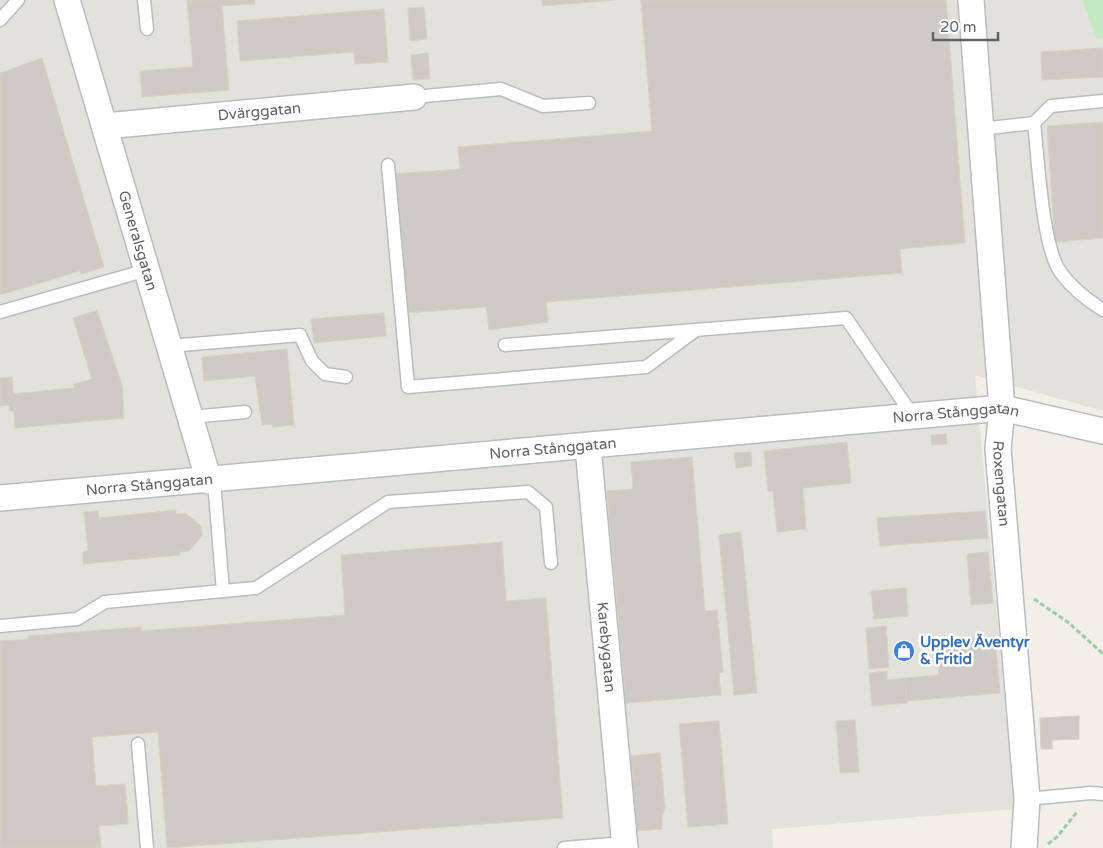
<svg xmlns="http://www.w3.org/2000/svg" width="1103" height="848" viewBox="0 0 1103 848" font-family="'Varela Round',sans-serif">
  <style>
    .industrial { fill: #e2e1db }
    .green { fill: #c5eac3 }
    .building { fill: #cecbc6; stroke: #d7d0c5 }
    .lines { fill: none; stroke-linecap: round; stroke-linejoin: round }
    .service-casing { stroke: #b9bdc1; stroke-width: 15 }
    .minor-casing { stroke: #b9bdc1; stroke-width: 28 }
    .path { stroke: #9bcca7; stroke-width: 3; stroke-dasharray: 5 2.5; stroke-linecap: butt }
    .service { stroke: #fff; stroke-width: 12 }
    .minor { stroke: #fff; stroke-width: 25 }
    .labels { text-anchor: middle; stroke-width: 5; stroke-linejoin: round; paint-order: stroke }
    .street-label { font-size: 15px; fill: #5e6368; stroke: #fff }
    .shop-label { font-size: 15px; font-weight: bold; fill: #366cbe; stroke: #fff; text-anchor: start }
  </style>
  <rect width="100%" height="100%" fill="#f1efe7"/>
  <path class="industrial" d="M0,0H1082L1096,38H1103V411L975,375L1015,809L772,829L773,848H0Z"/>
  <path class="green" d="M1082,0H1103V38H1096Z"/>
  <g class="building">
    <path d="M187,0H254L255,4L222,6L229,90L142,97L140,71L193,67Z"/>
    <path d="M542,0H615L542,6Z"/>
    <path d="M641,0H946L965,243L900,249L902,273L546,302L548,322L489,330L486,307L406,313L395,174L460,169L458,147L652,131Z"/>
    <path d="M424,7L427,39L410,41L408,8Z"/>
    <path d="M384,9L388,62L355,64L354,52L240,61L237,21Z"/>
    <path d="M1103,48V77L1042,80L1041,52Z"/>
    <path d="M428,53L430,79L413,80L411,55Z"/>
    <path d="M42,58L104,267L81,274L80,271L0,295V73Z"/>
    <path d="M1103,122V238L1055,242L1047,126Z"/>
    <path d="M97,310L122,385L124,418L15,428L14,411H10L9,405L0,406V378L12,377L13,394L74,388V384L92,379L73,318Z"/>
    <path d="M384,313L386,336L314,343L311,319Z"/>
    <path d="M287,349L294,425L273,427L272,424L262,425L255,376L204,381L202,357Z"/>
    <path d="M946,434L947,444L932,445L931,435Z"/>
    <path d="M847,442L851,483L803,488L806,529L777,532L773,491H768L764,451Z"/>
    <path d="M751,452L752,466L736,468L734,453Z"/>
    <path d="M692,457L705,611L717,610L723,672L719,673L721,695L626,703L607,491L633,489L631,462Z"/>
    <path d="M176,510V514L185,513L201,526L202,536L189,551L180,552V555L83,564V552L88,551L84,512L98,511L99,518Z"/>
    <path d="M985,511L988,538L880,546L877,518Z"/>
    <path d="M741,532L757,693L734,695L719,535Z"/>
    <path d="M502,542L506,601L546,598L563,818L167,848L158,732L92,737L96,786L125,784L127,805L128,824L99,826L101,848H0V641L29,639L28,636L141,627V631L345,615L341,555Z"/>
    <path d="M988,552L993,603L971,605L967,554Z"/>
    <path d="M906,588L908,616L874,619L871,591Z"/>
    <path d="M886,626L889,667L869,669L866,628Z"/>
    <path d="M995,636L1000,693L907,701L905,678L939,675L936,641Z"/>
    <path d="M887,671V680L905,678L907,703L872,706L869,673Z"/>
    <path d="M1079,716V739L1052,740V749H1041L1040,718Z"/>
    <path d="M855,720L859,772L840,773L836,721Z"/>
    <path d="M719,721L728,824L688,827L679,724Z"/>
    <path d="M660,753L665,808L662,816V829L637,831L631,756Z"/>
  </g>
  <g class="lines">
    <g class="service-casing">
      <g id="service">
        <path d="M144,0L147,29"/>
        <path d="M0,20L18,0"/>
        <path d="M414,97L501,89L543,106L589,103"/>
        <path d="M1034,123C1038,157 1042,248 1061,273C1072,288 1087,300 1103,310"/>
        <path d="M981,129L1034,123L1051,106L1103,101"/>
        <path d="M388,165L408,387L646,367L696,330"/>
        <path d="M0,312L147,270"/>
        <path d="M505,345L846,318L913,416"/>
        <path d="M169,346L300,335L312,361L325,374L346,377"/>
        <path d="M191,417L245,412"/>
        <path d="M223,591L256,588L388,502L528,492L546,507L551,563"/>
        <path d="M0,626L77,619L105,602L223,591L214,481"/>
        <path d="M138,744L147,848"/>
        <path d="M1027,799L1091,793L1103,794"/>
        <path d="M564,848L624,843"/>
      </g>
    </g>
    <g class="minor-casing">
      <g id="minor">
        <path id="s1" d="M67,0L209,481"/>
        <path id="s2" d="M971,0L1002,408L998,449L1027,799L1024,848"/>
        <path id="s3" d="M105,126L414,97"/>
        <path id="s4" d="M588,447L625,848"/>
        <path id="s5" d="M0,498L1002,408L1103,431"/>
      </g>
    </g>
    <g class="path">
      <path d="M1034,599L1069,623L1103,654"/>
      <path d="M1048,844L1057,837L1077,812"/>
    </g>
    <use href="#service" class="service"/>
    <use href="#minor" class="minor"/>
  </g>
  <defs>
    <g id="shop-disc" transform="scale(1.125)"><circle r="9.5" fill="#3f7fe0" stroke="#fff"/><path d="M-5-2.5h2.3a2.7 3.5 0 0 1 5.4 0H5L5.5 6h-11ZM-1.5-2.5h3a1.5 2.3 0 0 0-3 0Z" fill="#fff"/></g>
  </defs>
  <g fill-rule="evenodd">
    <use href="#shop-disc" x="904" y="651"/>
  </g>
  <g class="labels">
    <g class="street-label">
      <text dy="5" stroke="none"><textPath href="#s3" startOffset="155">Dvärggatan</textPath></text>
      <text dy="5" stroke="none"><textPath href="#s1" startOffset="251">Generalsgatan</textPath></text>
      <text dy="5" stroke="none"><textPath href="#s5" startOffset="960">Norra Stånggatan</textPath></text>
      <text dy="5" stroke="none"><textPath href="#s5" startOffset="555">Norra Stånggatan</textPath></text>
      <text dy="5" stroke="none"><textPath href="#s2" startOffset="485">Roxengatan</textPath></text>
      <text dy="5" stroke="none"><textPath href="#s5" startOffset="150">Norra Stånggatan</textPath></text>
      <text dy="5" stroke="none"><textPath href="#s4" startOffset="201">Karebygatan</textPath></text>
    </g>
    <g class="shop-label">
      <text x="920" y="647">Upplev Äventyr<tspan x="920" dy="17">&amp; Fritid</tspan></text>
    </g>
  </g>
  <path d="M933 32v8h65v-8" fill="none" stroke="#5e6368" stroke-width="2.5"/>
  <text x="940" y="32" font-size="15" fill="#5e6368" stroke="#ffffff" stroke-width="4" paint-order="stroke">20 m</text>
</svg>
